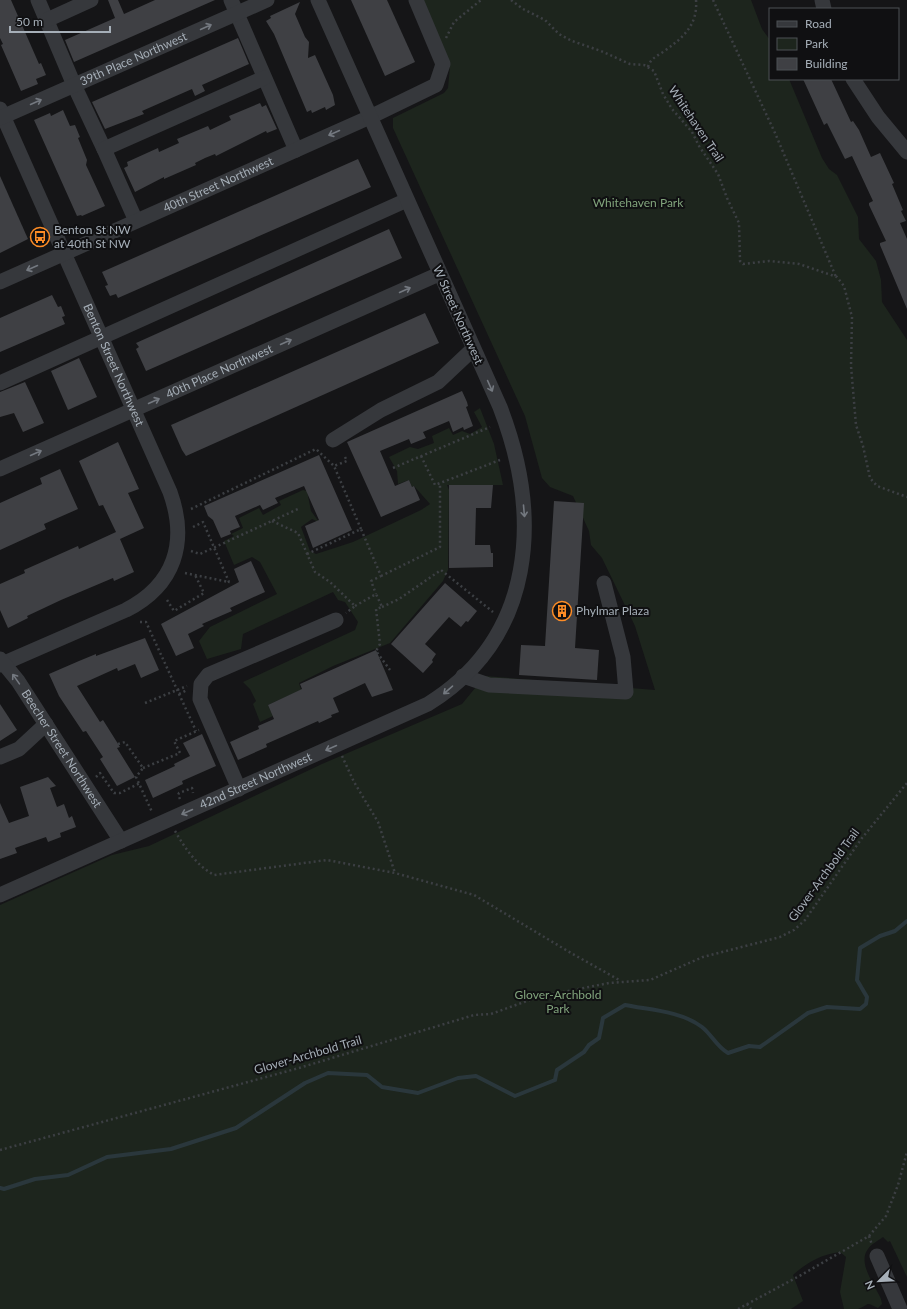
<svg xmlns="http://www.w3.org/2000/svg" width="907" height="1309" viewBox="0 0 907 1309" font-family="Lato,sans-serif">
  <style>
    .green { fill: #1d251d }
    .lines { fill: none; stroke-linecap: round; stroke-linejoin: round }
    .stream { stroke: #2a373c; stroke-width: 4 }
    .building { fill: #3f4044 }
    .path { stroke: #3c3f43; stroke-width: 2.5; stroke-dasharray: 2 3; stroke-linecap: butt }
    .minor { stroke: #36383c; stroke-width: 15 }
    .oneway { stroke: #747980 }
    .labels { text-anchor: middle; stroke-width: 4; stroke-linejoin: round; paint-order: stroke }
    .street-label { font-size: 12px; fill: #a6afb8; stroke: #101012 }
    .park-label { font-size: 12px; fill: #81a47c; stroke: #101012 }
    .poi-label { font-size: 12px; fill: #a6afb8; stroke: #101012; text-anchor: start }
  </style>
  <rect width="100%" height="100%" fill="#151517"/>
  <g class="green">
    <path d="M422,0H751L762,29L770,40V79H789L822,158L829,169L837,175L858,217L859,239L876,261L881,280L882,302L907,340V1277L890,1241L888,1242L883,1237C878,1241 871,1244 868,1249C857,1263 875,1285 881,1299L882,1304L878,1308C864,1301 871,1304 858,1309C854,1309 848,1309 844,1309L840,1292L846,1257L840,1252C822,1254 806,1263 793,1275L803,1301L791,1309H0V905L112,855L149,846L322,764L462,704L485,676L655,690L635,626L602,558L591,545L589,531L573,496L550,487L542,478L525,416L393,128V118L444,93L448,88L450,66Z"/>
    <path d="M480,408L494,444L503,485H447L449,490L448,570L443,581L390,643L333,666L299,683L301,690L268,705L273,716L260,722L253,704L256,701L250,689L243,682L355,630L358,622L345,602L338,600L333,592L243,634L241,649L207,659L199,641L210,627L277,594L260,562L252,557L234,565L224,541L234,536L231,534L243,528L239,518L259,508L263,515L281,505L279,501L303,490L307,491L311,511L319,522L312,519L301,527L310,551L316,554L353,542L421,510L430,504L414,486L412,487L409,480L398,484L397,471L389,457L410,447L418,449L434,443L432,436L449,428L453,435L462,431L470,434L482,427L474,412Z"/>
  </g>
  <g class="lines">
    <path class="stream" d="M0,1188L4,1189L35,1179L68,1175L107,1157L171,1149L236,1128L305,1083L328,1073L367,1075L382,1087L418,1093L458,1078L476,1076L515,1096L555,1080L557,1070L584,1052L589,1045L599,1038L603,1018L625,1005C650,1010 681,1011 702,1027C712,1035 717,1047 728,1053L749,1046L760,1047L808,1013L827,1007L860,1009L866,1004L867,997L857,980L860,948L880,936L895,931L907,921"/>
  </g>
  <g class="building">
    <path d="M0,0H11L39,64L41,63L46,75L36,79L38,84L21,91L1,45L3,44L0,38Z"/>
    <path d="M108,0H118L124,14L155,0H215L74,62L65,40L115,18Z"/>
    <path d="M351,0H387L415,62L385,76Z"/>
    <path d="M300,2L295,14L305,37L309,42L308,58L315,55L333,95L335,105L326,110L325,107L312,113L311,110L307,112L274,34L266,21L271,18L270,16Z"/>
    <path d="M238,38L249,64L202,85L205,91L195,96L192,89L142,111L144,114L105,129L92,102Z"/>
    <path d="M803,79H831L851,122L853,121L859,130L871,157L880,153L894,183L892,184L903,210L901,211L906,221L900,223L907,239V309L880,245V243L886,241L869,205V203L873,201L852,156L845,159L827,123L824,125Z"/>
    <path d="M260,103L262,107L266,105L277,129L267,133L266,131L216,156L215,154L205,158L195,163L196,165L164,179V177L135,192L124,168L128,166L127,162L158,148L159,152L179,143L177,139L208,126L210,130L231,120L229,116Z"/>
    <path d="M63,110L70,126L75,125L80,137L78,138L87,160L86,165L105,206L82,216L81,215L77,216L34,120L50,113L51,116Z"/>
    <path d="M358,159L371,187L118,298L116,294L110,296L105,286L108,285L102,272Z"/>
    <path d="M0,176L28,239L0,253Z"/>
    <path d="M389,229L402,258L146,371L136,349L139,347L136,343Z"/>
    <path d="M52,295L58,307L61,306L65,316L62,317L65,324L0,352V318Z"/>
    <path d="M425,313L439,343L186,456L182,450L171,425Z"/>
    <path d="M79,358L97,397L68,410L51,371Z"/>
    <path d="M25,382L44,423L23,432L14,413L0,417V392Z"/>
    <path d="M462,391L467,402L468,406L466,407L473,426L464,430L463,427L453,432L449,421L423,432L426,438L411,444L409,439L380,451L395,486L409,480L412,487L414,486L420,500L381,517L347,442Z"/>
    <path d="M118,442L139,489L128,493L144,528L120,539L134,572L114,581L113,578L61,600L27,616L28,618L8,628L0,610V584L25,573L24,570L78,546L79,549L116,532L103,505L99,506L79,461Z"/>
    <path d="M319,455L352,530L313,548L305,526L319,520L304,486L275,498L278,503L263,510L260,505L235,516L240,527L230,531L231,534L221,538L213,520L208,516L204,506Z"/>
    <path d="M60,469L78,509L44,524L46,529L0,550V503L42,484L40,478Z"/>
    <path d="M449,485H493L491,508H476L475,545H490L491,553H493V567L449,568Z"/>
    <path d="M554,501L584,503L575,648L599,650L597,680L519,675L521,645L545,646Z"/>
    <path d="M251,561L265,592L230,608L232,611L202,624L204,626L188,634L194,648L176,656L161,624L239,582L234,569Z"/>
    <path d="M445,583L477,611L468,622L466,621L461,627L449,617L425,644L436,654L432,660L433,662L423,673L391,644Z"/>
    <path d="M145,638L159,670L141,678L135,664L118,671L117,668L77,686L100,722L103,720L120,747L117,748L135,777L117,786L100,759L103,757L86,731L83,732L59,696L49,674L79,661L96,654V656Z"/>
    <path d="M376,650L393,690L372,697L365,683L333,698L339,712L331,715L332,717L319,723L318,721L266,744L267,747L238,760L230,742L259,729L258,726L274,719L268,705L302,689L300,684Z"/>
    <path d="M0,704L17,730L0,741Z"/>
    <path d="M202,734L216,766L182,781L183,784L153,798L145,780L175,766L174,764L190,756L183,743Z"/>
    <path d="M48,777L56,786L50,788L57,807L64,804L69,818L72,816L76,827L60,833L61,837L48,842L46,837L15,848L17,853L0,859V803L9,823L29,816L20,787Z"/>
  </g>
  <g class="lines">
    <g class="path">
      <path d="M511,0L523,9L545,20L559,34L572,41L601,51L630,64L644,65L654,71L663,94L672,109L692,132L699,146L718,174L727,198L739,223L740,261L743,264L769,261L799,264L837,277L844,286L852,317L851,366L856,425L863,446L870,478L877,486L907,497"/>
      <path d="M713,0L775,133L836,277"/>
      <path d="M446,38L454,22L481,0"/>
      <path d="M648,67C650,59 657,56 663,52C683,38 698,25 696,0"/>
      <path d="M421,456L435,485L500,460"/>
      <path d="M345,457L347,461L334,466L361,529"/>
      <path d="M393,468L490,427"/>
      <path d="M191,509L316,449L334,466"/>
      <path d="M272,521L298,533L315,572L330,582L355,606L346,613"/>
      <path d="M193,527L203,522L229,582L232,581"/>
      <path d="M191,551L200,554L298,509"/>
      <path d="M307,554L361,529L381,576L371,581L376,594"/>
      <path d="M185,573L229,582"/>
      <path d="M381,576L440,547V483"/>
      <path d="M167,600L174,611L204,593L195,575"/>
      <path d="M355,606L376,594L382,607L376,609L380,644L376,651L390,670"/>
      <path d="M382,607L399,599L441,570L493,612"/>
      <path d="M140,622H146L196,731"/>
      <path d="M179,694L187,690"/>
      <path d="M145,703L187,686"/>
      <path d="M118,744L125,742L143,768L136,777L152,812"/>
      <path d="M342,756L354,782L378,822L395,873"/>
      <path d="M143,768L180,753L174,741L199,730"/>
      <path d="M96,777L100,773L114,793H120L140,783"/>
      <path d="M180,799L178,795L179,793L192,788L193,793"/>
      <path d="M175,831C185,848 196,865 214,875L327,860L395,873L474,895L571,953L621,981"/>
      <path d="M0,1150L299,1068L474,1015L491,1014L538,997L609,983L650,980L703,957L780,937L794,930L805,920L862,838L907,783"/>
      <path d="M869,1236L872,1245"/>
      <path d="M747,1304L751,1309"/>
      <path d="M738,1309L803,1274L869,1236L886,1216L898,1185L907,1152"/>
    </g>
    <g class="minor">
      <path d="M38,0L74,85L104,149"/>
      <path d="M231,0L296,150"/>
      <path d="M822,0L824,9"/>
      <path d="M47,20L91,0"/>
      <path d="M853,79L878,117L907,152"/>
      <path id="s1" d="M0,109L170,492C188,542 175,585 126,610L0,665"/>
      <path id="s2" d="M0,118L267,0"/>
      <path d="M136,221L104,149L264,78"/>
      <path id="s3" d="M0,282L370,117L436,85L443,64L416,0"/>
      <path d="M0,383L407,200"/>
      <path d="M333,440L381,410L438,382L473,349"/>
      <path id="s4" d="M0,469L439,274"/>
      <path id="s5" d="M0,659L18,681L121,841"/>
      <path d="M463,676L489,685L626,692L623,657L604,583"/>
      <path d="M0,757L19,749L46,724"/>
      <path d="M239,789L200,699L201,684L208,675L336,620"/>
      <path id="s6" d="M0,895L428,704C536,637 542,516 500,407L318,0"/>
      <path d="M877,1256L900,1309"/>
    </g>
  </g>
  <defs><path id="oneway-shaft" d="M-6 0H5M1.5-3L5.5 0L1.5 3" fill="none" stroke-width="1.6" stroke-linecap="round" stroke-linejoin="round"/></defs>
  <g class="oneway">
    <use href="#oneway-shaft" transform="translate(206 27) rotate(-24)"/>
    <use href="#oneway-shaft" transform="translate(36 102) rotate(-24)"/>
    <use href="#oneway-shaft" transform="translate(334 133) rotate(156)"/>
    <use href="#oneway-shaft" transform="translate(32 268) rotate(156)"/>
    <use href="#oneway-shaft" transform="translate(405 290) rotate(-24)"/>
    <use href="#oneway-shaft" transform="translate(286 342) rotate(-24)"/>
    <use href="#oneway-shaft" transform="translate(490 386) rotate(66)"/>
    <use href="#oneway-shaft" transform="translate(154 401) rotate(-24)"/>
    <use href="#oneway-shaft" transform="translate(36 453) rotate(-24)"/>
    <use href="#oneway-shaft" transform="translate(524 511) rotate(85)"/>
    <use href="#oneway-shaft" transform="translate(16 679) rotate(-125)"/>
    <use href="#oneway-shaft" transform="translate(448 690) rotate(139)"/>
    <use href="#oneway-shaft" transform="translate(331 748) rotate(156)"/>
    <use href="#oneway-shaft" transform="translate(187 812) rotate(156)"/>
  </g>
  <defs>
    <g id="bus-ring" transform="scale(1)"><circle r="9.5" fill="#101012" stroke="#fd8c26" stroke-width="1.5"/><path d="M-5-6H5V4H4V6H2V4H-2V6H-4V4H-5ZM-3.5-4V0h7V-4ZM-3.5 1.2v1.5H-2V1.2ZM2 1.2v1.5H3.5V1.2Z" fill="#fd8c26"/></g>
    <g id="building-ring" transform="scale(1)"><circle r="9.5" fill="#101012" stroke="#fd8c26" stroke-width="1.5"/><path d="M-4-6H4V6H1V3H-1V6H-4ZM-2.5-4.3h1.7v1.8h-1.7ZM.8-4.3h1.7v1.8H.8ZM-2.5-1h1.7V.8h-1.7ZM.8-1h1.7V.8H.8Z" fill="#fd8c26"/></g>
  </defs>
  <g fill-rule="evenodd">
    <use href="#bus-ring" x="40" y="237"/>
    <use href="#building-ring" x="562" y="611"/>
  </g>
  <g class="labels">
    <g class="street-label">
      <text dy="4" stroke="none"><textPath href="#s2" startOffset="146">39th Place Northwest</textPath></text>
      <text transform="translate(696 124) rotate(56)" y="4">Whitehaven Trail</text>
      <text dy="4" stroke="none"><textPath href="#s3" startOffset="239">40th Street Northwest</textPath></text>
      <text transform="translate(458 315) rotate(66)" y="4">W Street Northwest</text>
      <text dy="4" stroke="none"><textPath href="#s1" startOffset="280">Benton Street Northwest</textPath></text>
      <text dy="4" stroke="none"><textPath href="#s4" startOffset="240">40th Place Northwest</textPath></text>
      <text dy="4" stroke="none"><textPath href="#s5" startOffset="109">Beecher Street Northwest</textPath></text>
      <text dy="4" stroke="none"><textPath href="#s6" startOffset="280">42nd Street Northwest</textPath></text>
      <text transform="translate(824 875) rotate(-54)" y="4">Glover-Archbold Trail</text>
      <text transform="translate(308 1055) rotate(-16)" y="4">Glover-Archbold Trail</text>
    </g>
    <g class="park-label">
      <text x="638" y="207">Whitehaven Park</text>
      <text x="558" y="999">Glover-Archbold<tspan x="558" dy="14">Park</tspan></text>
    </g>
    <g class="poi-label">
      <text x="54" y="234">Benton St NW<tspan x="54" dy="14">at 40th St NW</tspan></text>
      <text x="576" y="615">Phylmar Plaza</text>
    </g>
  </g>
  <rect x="769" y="8" width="130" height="72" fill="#101012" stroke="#4c5054"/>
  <rect x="777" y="21" width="20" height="6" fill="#36383c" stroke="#4c5054"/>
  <text x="805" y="28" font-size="12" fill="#a6afb8">Road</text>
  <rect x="777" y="38" width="20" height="12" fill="#1d251d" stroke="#4c5054"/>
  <text x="805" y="48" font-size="12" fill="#a6afb8">Park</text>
  <rect x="777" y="58" width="20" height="12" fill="#3f4044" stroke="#4c5054"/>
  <text x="805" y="68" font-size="12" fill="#a6afb8">Building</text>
  <g transform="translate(879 1281) rotate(246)" stroke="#101012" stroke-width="3" paint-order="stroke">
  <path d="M0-3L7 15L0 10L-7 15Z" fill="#a6afb8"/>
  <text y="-6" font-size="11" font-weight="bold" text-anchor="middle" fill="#a6afb8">N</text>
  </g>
  <path d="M10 26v6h100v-6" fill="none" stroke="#a6afb8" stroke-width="2"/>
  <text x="16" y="26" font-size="12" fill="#a6afb8" stroke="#101012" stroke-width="3" paint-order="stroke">50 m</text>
</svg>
